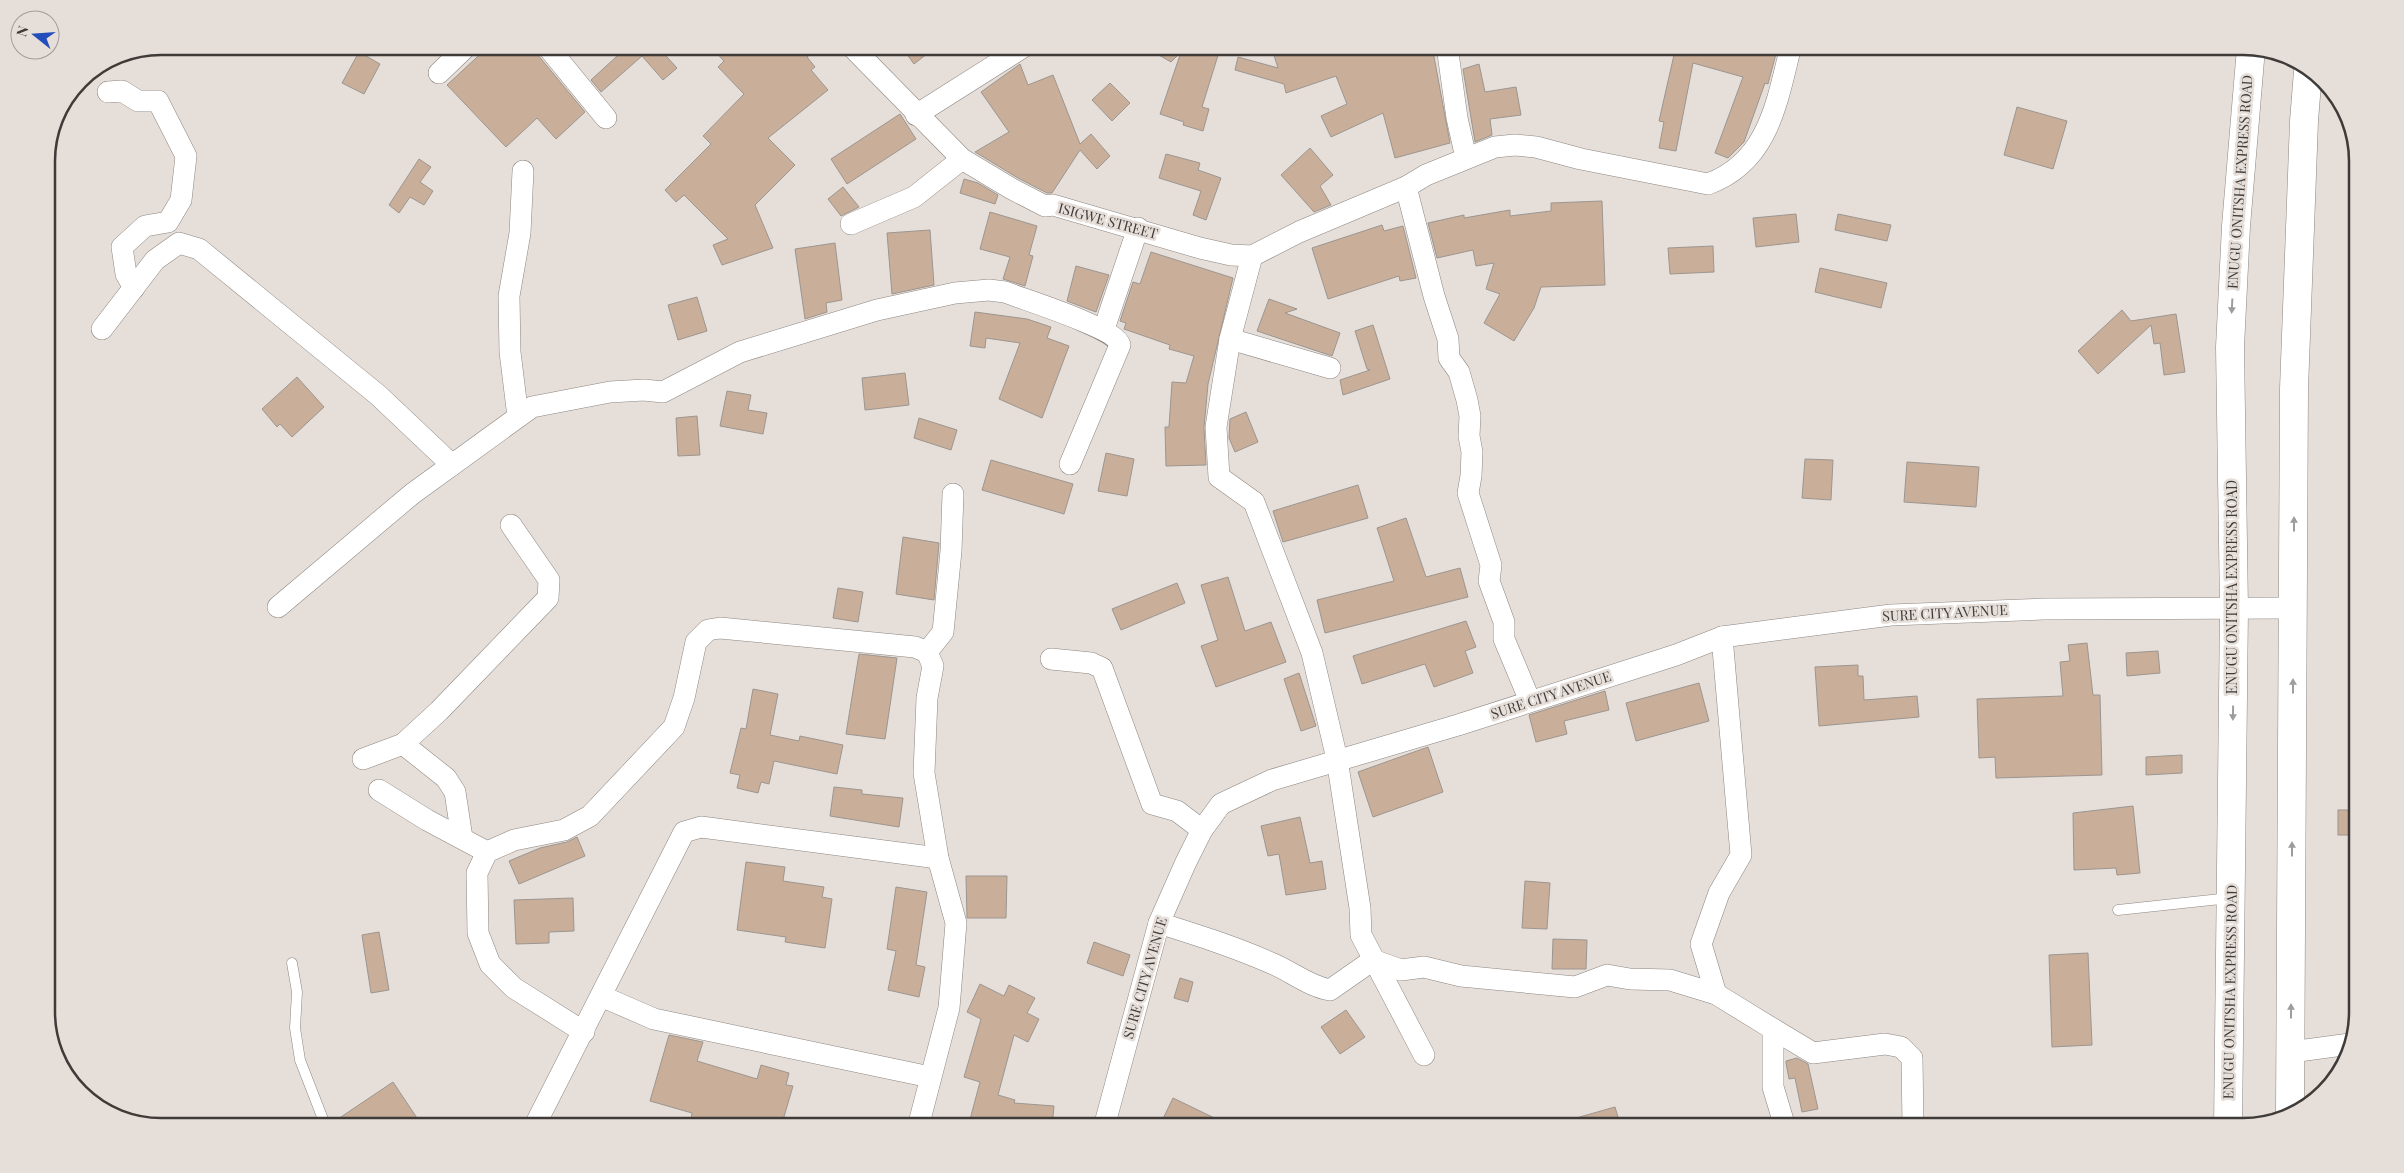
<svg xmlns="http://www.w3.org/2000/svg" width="2404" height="1173" viewBox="0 0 2404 1173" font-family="'Playfair Display',serif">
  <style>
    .building { fill: #c9ae99; stroke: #9c9690 }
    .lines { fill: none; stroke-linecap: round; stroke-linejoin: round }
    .service-casing { stroke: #8d8681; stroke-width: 11 }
    .minor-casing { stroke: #8d8681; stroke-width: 22 }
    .trunk-casing { stroke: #8d8681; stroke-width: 29 }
    .service { stroke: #fff; stroke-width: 10 }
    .minor { stroke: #fff; stroke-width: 21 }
    .trunk { stroke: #fff; stroke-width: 28 }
    .oneway { fill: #9e9d9c }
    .labels { text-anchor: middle; stroke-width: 5; stroke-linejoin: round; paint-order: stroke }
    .street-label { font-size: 14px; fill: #3e3b39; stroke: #e6ded9 }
    .rim { fill: none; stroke: #3e3b39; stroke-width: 2.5 }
  </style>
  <rect width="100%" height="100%" fill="#e6ded9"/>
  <g class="building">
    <path d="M489,46H535L537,54L585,112L556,139L537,118L506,147L447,85Z"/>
    <path d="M628,46H657L677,68L663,80L642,56L601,92L591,80Z"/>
    <path d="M710,46H822L807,57L815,67L811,70L828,90L768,138L795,165L755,205L773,248L722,265L713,245L728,239L684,195L676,202L665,190L711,144L703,136L744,94L718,67L724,61Z"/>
    <path d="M901,46H937L914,64Z"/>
    <path d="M1143,46H1199L1219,52L1202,107L1209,109L1203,131L1183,125L1184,122L1160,114L1181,52L1171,62Z"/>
    <path d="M1271,46H1432L1450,143L1395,158L1383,113L1331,137L1321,116L1347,104L1336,76L1286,93L1284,84L1235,70L1238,57L1278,68Z"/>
    <path d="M1676,46H1778L1768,84L1765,83L1744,142L1728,158L1715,153L1743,77L1693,63L1676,151L1659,148L1664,122L1659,121Z"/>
    <path d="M359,52L380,64L364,94L342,83Z"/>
    <path d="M1020,64L1028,85L1053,75L1080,144L1091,134L1110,156L1097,169L1080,150L1052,193H1047L1018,178L975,152L1009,132L981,92Z"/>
    <path d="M1479,64L1485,92L1516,87L1521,115L1490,119L1492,135L1475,142L1463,69Z"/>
    <path d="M1110,83L1130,103L1112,121L1092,100Z"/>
    <path d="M2017,107L2067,121L2053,169L2004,155Z"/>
    <path d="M900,114L916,139L847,184L831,159Z"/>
    <path d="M1310,148L1333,175L1320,186L1331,205L1314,212L1281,175Z"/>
    <path d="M1166,154L1200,163L1198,170L1221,178L1206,220L1193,215L1201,191L1159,178Z"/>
    <path d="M419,159L431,167L420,182L433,191L424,205L410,197L399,213L389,205Z"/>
    <path d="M964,179L978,183L998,195L995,204L960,193Z"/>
    <path d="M843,187L859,207L841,216L828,199Z"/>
    <path d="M1602,201L1605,285L1541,287L1534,308L1514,341L1484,323L1500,294L1486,289L1494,263L1476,266L1473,250L1437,258L1428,223L1464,215V218L1510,210V216L1551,211V203Z"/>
    <path d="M990,212L1037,226L1029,255L1033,256L1025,286L1003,279L1010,257L980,249Z"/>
    <path d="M1796,214L1799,242L1756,247L1753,218Z"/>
    <path d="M1838,214L1891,225L1887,241L1835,230Z"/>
    <path d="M1382,225L1384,231L1403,226L1416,278L1400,281L1399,276L1328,299L1312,248Z"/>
    <path d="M930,230L934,285L892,294L887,233Z"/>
    <path d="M835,243L842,300L826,303L827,312L805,319L795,249Z"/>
    <path d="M1713,246L1714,272L1670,274L1668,248Z"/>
    <path d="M1151,252L1233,278L1208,384L1204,428L1206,465L1166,466L1165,427H1169L1172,382L1186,383L1194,356L1169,349L1170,345L1124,329L1126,323L1120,321L1133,282L1140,284Z"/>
    <path d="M1076,266L1109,275L1096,312L1067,301Z"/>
    <path d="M1820,268L1887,283L1881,308L1815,292Z"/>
    <path d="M697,297L707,331L678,340L668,305Z"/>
    <path d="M1269,299L1297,309L1285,313L1340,333L1332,356L1257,331Z"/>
    <path d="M2122,310L2131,321L2176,314L2185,372L2164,375L2160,343L2154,344L2151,325L2098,374L2078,351Z"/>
    <path d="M975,312L1027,319L1051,327L1047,338L1069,346L1042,418L999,399L1020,343L986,338L985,348L970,346Z"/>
    <path d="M1373,325L1390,379L1343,395L1340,380L1370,370L1367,369L1355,331Z"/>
    <path d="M905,373L909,405L865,410L862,378Z"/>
    <path d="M297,377L324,407L292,437L280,424L277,427L262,409Z"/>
    <path d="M727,391L751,395L748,410L767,413L763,434L720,426Z"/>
    <path d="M1246,412L1258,442L1235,452L1229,438L1230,419Z"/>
    <path d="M697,416L700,455L678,456L676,418Z"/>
    <path d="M919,418L957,430L951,450L914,438Z"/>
    <path d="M1106,453L1134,459L1127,496L1098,491Z"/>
    <path d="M1805,459L1833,460L1831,500L1802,498Z"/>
    <path d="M991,460L1073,484L1064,514L982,490Z"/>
    <path d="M1907,462L1979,467L1976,507L1904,502Z"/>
    <path d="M1358,485L1368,518L1283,542L1273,511Z"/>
    <path d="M1406,518L1426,577L1460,568L1468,597L1325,633L1317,600L1394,581L1377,528Z"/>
    <path d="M903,537L939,543L934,600L896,594Z"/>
    <path d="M1228,577L1245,631L1271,622L1286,662L1216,687L1201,646L1218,640L1201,585Z"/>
    <path d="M1177,583L1185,603L1121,630L1112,609Z"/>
    <path d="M838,588L863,592L858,622L833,618Z"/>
    <path d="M1466,621L1476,647L1465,651L1473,673L1434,687L1425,664L1362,684L1353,656Z"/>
    <path d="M2087,643L2093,695H2100L2102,775L1996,778L1995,757L1979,758L1977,699L2063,696L2060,662L2070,661L2068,645Z"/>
    <path d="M2158,651L2160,673L2127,676L2126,653Z"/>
    <path d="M859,654L897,658L885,739L846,734Z"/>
    <path d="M1858,665V676H1863L1864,700L1917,696L1919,717L1819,726L1815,667Z"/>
    <path d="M1299,673L1316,726L1301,731L1284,679Z"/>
    <path d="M1699,683L1709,721L1636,741L1626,703Z"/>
    <path d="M753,689L778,694L770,735L799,741L800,736L843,745L837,774L774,761L769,784L761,782L758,793L737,788L740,775L730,773L741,728L746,729Z"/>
    <path d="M1605,691L1609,710L1564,721L1567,734L1536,742L1529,715Z"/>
    <path d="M1428,747L1443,792L1373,817L1358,772Z"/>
    <path d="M2182,755V773L2146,775V757Z"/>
    <path d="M834,787L862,790V794L903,798L899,827L830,816Z"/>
    <path d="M2133,806L2140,873L2117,875L2116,868L2074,870L2073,813Z"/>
    <rect x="2338" y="810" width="20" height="25"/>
    <path d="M1300,817L1310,863L1322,861L1326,889L1286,895L1279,854L1268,856L1261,826Z"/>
    <path d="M577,837L585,856L519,884L509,861L540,848L567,842Z"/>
    <path d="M746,862L785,867L783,881L824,887L822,897L832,899L825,948L785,942L786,937L737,930Z"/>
    <path d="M966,876H1007L1006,918H967Z"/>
    <path d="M1525,881L1550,883L1547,929L1522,928Z"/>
    <path d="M896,887L927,892L916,965L925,967L919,997L888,990L896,951L887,949Z"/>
    <path d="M573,898L574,931L549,932V943L516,944L514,900Z"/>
    <path d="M379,932L389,990L371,993L362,935Z"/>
    <path d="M1553,939L1587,940L1586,969H1552Z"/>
    <path d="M1094,942L1130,955L1123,976L1087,963Z"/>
    <path d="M2088,953L2092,1045L2052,1047L2049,955Z"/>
    <path d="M1180,978L1193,982L1188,1002L1174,998Z"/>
    <path d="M980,984L1004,996L1009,985L1035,998L1027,1013L1039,1019L1028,1042L1014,1035L998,1095L1015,1100L1014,1103L1054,1106L1052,1127H968L980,1082L964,1077L981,1019L967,1012Z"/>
    <path d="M1346,1010L1365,1037L1340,1054L1321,1027Z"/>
    <path d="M669,1035L703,1042L697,1061L757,1079L761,1065L789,1073L786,1085L793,1086L781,1127H690L692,1113L650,1101Z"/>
    <path d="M1797,1058L1808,1064L1818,1109L1802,1112L1795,1078L1789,1079L1786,1063V1061Z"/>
    <path d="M393,1082L417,1118L404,1127H333L332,1123Z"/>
    <path d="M1173,1098L1233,1127H1159Z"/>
    <path d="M1615,1107L1621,1127H1562V1122Z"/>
  </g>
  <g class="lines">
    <g class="service-casing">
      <g id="service">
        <path d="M2118,910L2230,898"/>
        <path d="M292,963L297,992L295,1028L300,1060L326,1127"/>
      </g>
    </g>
    <g class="minor-casing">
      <g id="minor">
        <path d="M547,46L606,118"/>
        <path d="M851,46L962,159L1012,189L1045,206L1053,205L1200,248L1231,255L1252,256L1299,232L1406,187L1426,175L1495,147L1515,145L1536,147L1581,159L1708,184C1769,162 1777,101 1791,46"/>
        <path d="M1447,46L1457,118L1466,158"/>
        <path d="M439,73L467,46"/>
        <path d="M108,92L122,91L138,101H158L186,156L181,200L168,222L145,226L122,247L126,274L134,288"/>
        <path d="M916,115L1025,46"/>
        <path d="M1406,187L1434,296L1448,339L1449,358L1459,372L1467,400L1470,416L1469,436L1472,452L1471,476L1468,493L1491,565L1489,581L1504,622V639L1530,701"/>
        <path d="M851,224L914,197L962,159"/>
        <path d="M1252,256L1230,339L1216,427L1219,477L1254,502L1312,653L1337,759L1360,908L1361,935L1424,1055"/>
        <path d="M102,329L155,260L179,243L199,249L378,395L452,465"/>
        <path d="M1104,329L1138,228"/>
        <path d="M1230,339L1330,368"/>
        <path d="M518,417L510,352L509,296L520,233L523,171"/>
        <path d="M278,607L412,494L532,407L610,392L644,390L663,392L740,352L877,310L955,293L989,290L1005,292C1025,300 1116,328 1120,345L1070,464"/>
        <path d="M927,652L943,632L951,551L953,494"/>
        <path d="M1051,659L1091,663L1102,668L1152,804L1177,811L1202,830"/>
        <path d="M403,744L446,778L455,792L462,838"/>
        <path d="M363,759L403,744L439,711L548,598L549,580L511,525"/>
        <path d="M379,790L427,820L487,852"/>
        <path d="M1159,923C1197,935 1235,947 1271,963C1291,971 1308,986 1330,990L1373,960L1401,970L1424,967L1461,976L1575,987L1607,975L1630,979L1670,980L1716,994L1773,1029V1087L1785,1127"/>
        <path d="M1716,994L1701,944L1719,893L1741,855L1722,637"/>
        <path d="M601,996L654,1019L930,1077"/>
        <path d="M1773,1029L1813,1053L1885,1044L1901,1047L1912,1058L1913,1127"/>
        <path d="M584,1032L514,988L490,964L478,933L477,873L487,852L514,840L564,830L590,816L674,727L684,698L696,642L708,630L720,628L915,647L927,652L933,666L927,698L924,773L938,858L956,923L949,1008L918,1127"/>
        <path d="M2291,1052L2350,1044"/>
        <path d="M534,1127L684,832L701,827L938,858"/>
        <path d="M1104,1127L1159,923L1186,862L1202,830L1221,804L1272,780L1458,725L1676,655L1722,637L1891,615L2044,609L2293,608"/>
      </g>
    </g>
    <g class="trunk-casing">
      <g id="trunk">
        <path d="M2290,1112L2294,389L2304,121L2308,71"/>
        <path d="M2228,1127L2234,609L2230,347L2236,226L2251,48"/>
      </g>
    </g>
    <use href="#service" class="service"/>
    <use href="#minor" class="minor"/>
    <use href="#trunk" class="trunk"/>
  </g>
  <defs><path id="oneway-solid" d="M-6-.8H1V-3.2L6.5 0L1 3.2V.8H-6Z" transform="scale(1.25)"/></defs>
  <g class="oneway">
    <use href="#oneway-solid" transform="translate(2232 306) rotate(93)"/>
    <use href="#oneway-solid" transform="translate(2294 524) rotate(-90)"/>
    <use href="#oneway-solid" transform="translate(2293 686) rotate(-90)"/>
    <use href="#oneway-solid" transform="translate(2233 713) rotate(91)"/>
    <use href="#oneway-solid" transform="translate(2292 849) rotate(-90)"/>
    <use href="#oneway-solid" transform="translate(2291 1011) rotate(-90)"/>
  </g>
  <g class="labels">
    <g class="street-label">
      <text transform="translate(2240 182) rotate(-86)" y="5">ENUGU ONITSHA EXPRESS ROAD</text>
      <text transform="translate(1108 221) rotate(15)" y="5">ISIGWE STREET</text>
      <text transform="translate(2232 587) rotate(-90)" y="5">ENUGU ONITSHA EXPRESS ROAD</text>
      <text transform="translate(1945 613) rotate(-3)" y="5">SURE CITY AVENUE</text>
      <text transform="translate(1551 695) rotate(-18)" y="5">SURE CITY AVENUE</text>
      <text transform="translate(1145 978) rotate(-74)" y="5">SURE CITY AVENUE</text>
      <text transform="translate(2230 992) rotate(-89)" y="5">ENUGU ONITSHA EXPRESS ROAD</text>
    </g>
  </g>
  <path d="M0 0H2404V1173H0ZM161 55H2243A106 106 0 0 1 2349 161V1012A106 106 0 0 1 2243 1118H161A106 106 0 0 1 55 1012V161A106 106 0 0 1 161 55Z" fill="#e6ded9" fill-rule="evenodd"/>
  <path class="rim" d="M161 55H2243A106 106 0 0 1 2349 161V1012A106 106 0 0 1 2243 1118H161A106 106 0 0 1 55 1012V161A106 106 0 0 1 161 55Z"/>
  <g transform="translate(35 35) rotate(287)"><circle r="24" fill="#e6ded9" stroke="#a39d99"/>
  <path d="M0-4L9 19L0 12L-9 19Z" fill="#234dbb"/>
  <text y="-8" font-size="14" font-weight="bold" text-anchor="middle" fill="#3e3b39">N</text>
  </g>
</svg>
